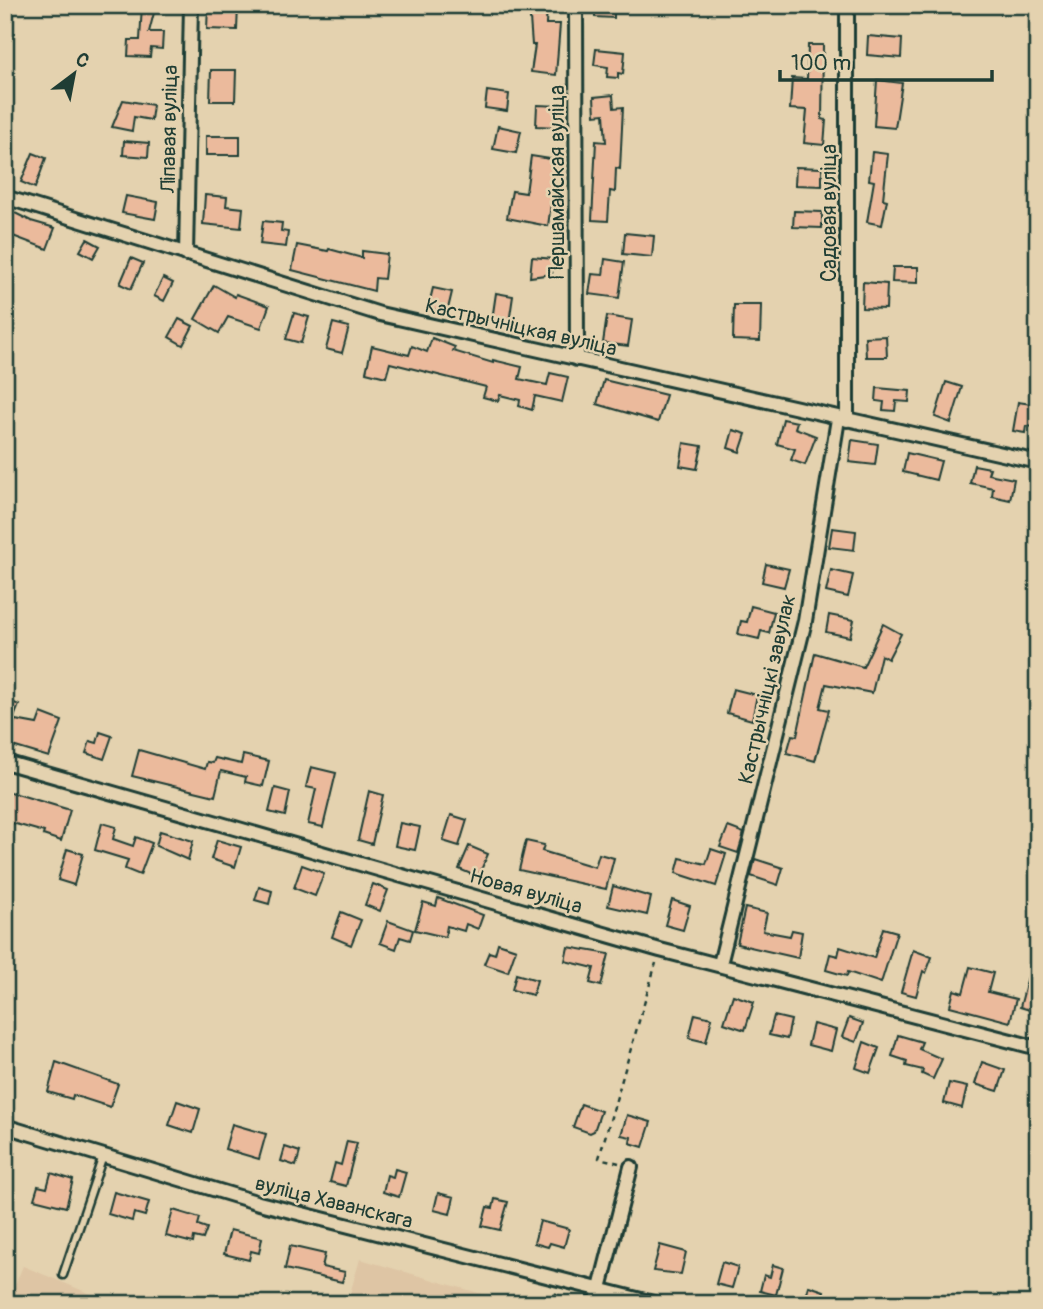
<svg xmlns="http://www.w3.org/2000/svg" width="1043" height="1309" viewBox="0 0 1043 1309" font-family="Pangolin,sans-serif">
  <style>
    .built { fill: #dec5a4 }
    .building { fill: #ebba9c; stroke: #1f3d34; stroke-width: 2 }
    .lines { fill: none; stroke-linecap: round; stroke-linejoin: round }
    .service-casing { stroke: #1f3d34; stroke-width: 11 }
    .minor-casing { stroke: #1f3d34; stroke-width: 18 }
    .path { stroke: #1f3d34; stroke-width: 2.5; stroke-dasharray: 5 5; stroke-linecap: butt }
    .service { stroke: #e4d2af; stroke-width: 6 }
    .minor { stroke: #e4d2af; stroke-width: 12 }
    .labels { text-anchor: middle; stroke-width: 5; stroke-linejoin: round; paint-order: stroke }
    .street-label { font-size: 21px; fill: #1f3d34; stroke: #e4d2af }
  </style>
  <rect width="100%" height="100%" fill="#e4d2af"/>
  <filter id="ink" filterUnits="userSpaceOnUse"><feTurbulence type="fractalNoise" baseFrequency=".0143" numOctaves="2"/><feDisplacementMap in="SourceGraphic" scale="14" xChannelSelector="R" yChannelSelector="G"/><feConvolveMatrix kernelMatrix="1 2 1 2 8 2 1 2 1" color-interpolation-filters="sRGB"/></filter>
  <g filter="url(#ink)">
    <g class="built">
      <path d="M360,1259L517,1304H347Z"/>
      <path d="M23,1266L115,1304H7Z"/>
    </g>
    <g class="building">
      <path d="M142,5H156L149,32H163L162,49L151,48L150,57L128,56L129,40H140Z"/>
      <path d="M208,5L238,6L237,30L207,29Z"/>
      <path d="M529,5L547,6L546,24H560L556,75L531,72L535,45H532Z"/>
      <path d="M595,5H614V18L595,17Z"/>
      <path d="M868,36L902,39L901,58L867,55Z"/>
      <path d="M808,45H823L822,119L826,120L824,145L804,143L807,110L790,109L792,78L807,79Z"/>
      <path d="M596,49L625,52L623,74L618,73V78L607,77L608,67L594,65Z"/>
      <path d="M211,70H236L235,101H210Z"/>
      <path d="M877,80L902,83L895,128L874,126Z"/>
      <path d="M487,91L509,94L507,111L485,108Z"/>
      <path d="M613,95L614,108L623,107L620,169L616,168L615,192L610,191L608,221L592,220L596,141L606,142L604,114L595,115L594,97Z"/>
      <path d="M123,100L153,105L151,120L134,117L132,131L112,127Z"/>
      <path d="M537,105L561,106L559,127L536,126Z"/>
      <path d="M498,126L521,131L516,153L493,149Z"/>
      <rect x="206" y="136" width="34" height="19"/>
      <path d="M124,141L149,143L148,157L123,155Z"/>
      <path d="M872,152L888,154L883,199L887,200L882,225L867,222L874,181L869,180Z"/>
      <path d="M33,153L46,158L35,188L21,182Z"/>
      <path d="M531,156L557,160L548,226L507,218L512,191L526,193Z"/>
      <path d="M796,167L822,168V186L795,185Z"/>
      <path d="M205,195L227,197L226,206L243,208L241,228L203,224Z"/>
      <path d="M126,196L158,202L155,219L122,213Z"/>
      <path d="M5,208L31,221L55,228L47,249L5,233Z"/>
      <path d="M794,211L822,212V228L793,227Z"/>
      <path d="M263,221L282,223L281,231L288,232L286,247L260,244Z"/>
      <path d="M625,233L654,236L652,257L623,254Z"/>
      <path d="M87,239L100,246L93,258L80,251Z"/>
      <path d="M297,245L328,251L329,249L362,258V251L387,254L384,279L375,278L374,291L292,270Z"/>
      <path d="M532,257L554,259L552,274L530,277Z"/>
      <path d="M131,258L143,263L131,289L120,284Z"/>
      <path d="M605,259L624,262L619,298L589,294L592,274L603,275Z"/>
      <path d="M893,267H918V283L892,282Z"/>
      <path d="M163,278L173,283L164,301L154,296Z"/>
      <path d="M863,282L887,284L886,309L862,308Z"/>
      <path d="M214,285L235,297L236,294L269,306L261,328L228,317L219,333L195,319Z"/>
      <path d="M433,288L452,292L447,313L428,308Z"/>
      <path d="M496,293L513,296L509,323L492,320Z"/>
      <path d="M734,305H761L760,341L733,340Z"/>
      <path d="M294,313L309,317L301,343L286,339Z"/>
      <path d="M607,316L632,320L628,346L603,343Z"/>
      <path d="M179,319L193,326L183,345L169,337Z"/>
      <path d="M333,323L349,327L342,353L326,349Z"/>
      <path d="M886,336L887,357H866L865,337Z"/>
      <path d="M432,338L455,347L453,351L493,363V360L522,367L519,379L547,385L550,373L568,377L562,402L535,396L532,410L519,406L520,400L500,395L498,401L483,397L486,387L390,363L386,377L366,372L372,346L409,355L412,346L427,352Z"/>
      <path d="M604,380L666,395L658,422L597,404Z"/>
      <path d="M946,382L962,387L951,423L935,417Z"/>
      <path d="M877,388L910,391L909,402L896,401L895,411L883,410L884,402L876,401Z"/>
      <path d="M1018,402L1038,405L1035,427L1026,426L1025,433L1013,431Z"/>
      <path d="M783,419L797,422L795,428L816,436L805,465L791,460L795,449L777,444Z"/>
      <path d="M733,430L746,434L740,452L728,448Z"/>
      <path d="M852,440L878,444L875,465L849,462Z"/>
      <path d="M684,443L702,446L697,469L680,466Z"/>
      <path d="M907,453L941,461L936,480L903,472Z"/>
      <path d="M974,465L990,468L988,474L1014,479L1010,500L992,496L993,488L970,483Z"/>
      <path d="M832,528L856,531L854,550L829,547Z"/>
      <path d="M766,564L789,569L784,587L762,582Z"/>
      <path d="M831,570L853,575L848,597L826,592Z"/>
      <path d="M751,606L774,612L769,633L761,631L759,639L738,634L741,621L747,622Z"/>
      <path d="M829,615L854,620L850,637L826,632Z"/>
      <path d="M883,624L901,634L888,659L881,655L872,693L826,684L820,708L829,710L815,761L787,753L792,735L797,736L815,653L863,667Z"/>
      <path d="M733,689L757,695L752,720L727,713Z"/>
      <path d="M5,699L19,705L6,737H5Z"/>
      <path d="M41,713L62,721L49,757L9,745L15,720L37,724Z"/>
      <path d="M100,732L112,736L104,759L86,753L90,741L97,743Z"/>
      <path d="M139,750L205,769L207,762L213,763L215,758L241,764L243,755L269,761L263,786L245,782L246,777L221,771L215,796L132,776Z"/>
      <path d="M311,767L336,773L323,827L308,824L316,789L306,787Z"/>
      <path d="M275,788L290,792L285,816L269,812Z"/>
      <path d="M369,791L383,795L372,844L358,840Z"/>
      <path d="M10,792L70,810L61,841L43,835L44,832L5,821Z"/>
      <path d="M451,815L467,820L459,846L443,841Z"/>
      <path d="M102,823L116,827L113,839L133,846L136,837L152,843L140,875L125,869L128,860L95,850Z"/>
      <path d="M400,823L420,827L415,850L395,846Z"/>
      <path d="M728,827L744,833L738,853L720,847Z"/>
      <path d="M160,831L193,841L188,860L156,846Z"/>
      <path d="M217,840L241,847L235,867L211,859Z"/>
      <path d="M526,841L544,845L542,851L595,867L599,854L614,858L606,889L519,870Z"/>
      <path d="M469,846L488,854L478,877L459,869Z"/>
      <path d="M67,849L83,854L74,885L58,880Z"/>
      <path d="M711,849L726,854L716,886L676,873L680,858L706,864Z"/>
      <path d="M755,859L783,868L778,885L751,876Z"/>
      <path d="M302,865L324,873L315,896L294,888Z"/>
      <path d="M373,884L388,890L380,911L365,905Z"/>
      <path d="M613,886L651,897L647,915L608,906Z"/>
      <path d="M259,887L272,891L269,904L255,900Z"/>
      <path d="M438,898L483,915L478,929L466,924L464,931L447,926L445,937L415,930L423,902L436,906Z"/>
      <path d="M672,900L690,906L683,930L665,925Z"/>
      <path d="M745,908L767,913L763,931L790,936L792,930L802,932L798,958L737,944Z"/>
      <path d="M341,912L361,920L351,945L332,937Z"/>
      <path d="M388,921L413,930L410,940L400,937L396,949L380,943Z"/>
      <path d="M883,928L897,932L881,983L848,972L847,976L826,970L830,954L838,956L840,947L874,958Z"/>
      <path d="M498,943L516,949L508,972L484,964L489,952L495,954Z"/>
      <path d="M568,947L609,954L601,986L590,983L594,968L565,961Z"/>
      <path d="M913,950L932,957L926,973L923,971L916,996L901,992Z"/>
      <path d="M1034,954L1038,955L1036,1012L1020,1007Z"/>
      <path d="M970,967L993,973L988,992L1016,999L1010,1022L950,1006L954,990L963,993Z"/>
      <path d="M516,974L537,980L533,995L512,990Z"/>
      <path d="M733,995L754,1002L745,1030L724,1023Z"/>
      <path d="M695,1014L712,1018L706,1042L689,1038Z"/>
      <path d="M774,1016L791,1020L787,1039L769,1035Z"/>
      <path d="M849,1018L863,1023L856,1042L842,1037Z"/>
      <path d="M813,1024L836,1030L831,1051L808,1045Z"/>
      <path d="M898,1035L922,1042L919,1049L942,1059L933,1079L922,1074L923,1070L906,1066L907,1061L892,1056Z"/>
      <path d="M864,1042L879,1048L870,1073L856,1068Z"/>
      <path d="M56,1062L118,1084L110,1107L73,1095L72,1099L48,1092Z"/>
      <path d="M982,1062L1005,1070L998,1091L975,1084Z"/>
      <path d="M949,1083L967,1087L962,1108L944,1103Z"/>
      <path d="M177,1101L200,1109L193,1133L169,1125Z"/>
      <path d="M581,1104L601,1111L594,1131L590,1133L573,1127Z"/>
      <path d="M627,1115L651,1122L643,1147L630,1143L631,1137L621,1135Z"/>
      <path d="M232,1124L266,1134L259,1159L225,1149Z"/>
      <path d="M347,1141L357,1143L346,1186L330,1182L335,1163L341,1165Z"/>
      <path d="M285,1147L300,1152L296,1166L281,1161Z"/>
      <path d="M395,1169L406,1172L399,1197L383,1192L387,1175L393,1177Z"/>
      <path d="M51,1173L73,1180L66,1207L34,1199L38,1186L47,1188Z"/>
      <path d="M114,1192L149,1202L145,1216L134,1213L132,1221L108,1214Z"/>
      <path d="M438,1193L454,1197L450,1214L434,1210Z"/>
      <path d="M495,1199L508,1202L500,1230L482,1226L487,1207L493,1208Z"/>
      <path d="M173,1210L200,1218L198,1225L207,1228L203,1239L194,1237L193,1243L166,1236Z"/>
      <path d="M540,1221L569,1229L564,1247L550,1243L548,1247L534,1243Z"/>
      <path d="M230,1230L262,1238L259,1253L251,1251L249,1260L224,1254Z"/>
      <path d="M660,1245L686,1252L681,1274L653,1271Z"/>
      <path d="M290,1246L325,1254L322,1267L345,1272L342,1282L285,1269Z"/>
      <path d="M722,1262L738,1267L732,1288L716,1284Z"/>
      <path d="M773,1265L783,1268L776,1295L760,1291L764,1275L770,1277Z"/>
      <path d="M809,1286L824,1291L821,1304H804Z"/>
    </g>
    <g class="lines">
      <g class="service-casing">
        <path id="service" d="M63,1275L103,1156"/>
      </g>
      <g class="minor-casing">
        <g id="minor">
          <path d="M576,5L577,359"/>
          <path d="M847,5V420"/>
          <path d="M5,197L380,314L1038,462"/>
          <path d="M186,254L191,5"/>
          <path d="M5,762L660,950L1038,1048"/>
          <path d="M720,964L805,621L838,419"/>
          <path d="M5,1126L259,1203L657,1304"/>
          <path d="M596,1304L631,1167"/>
        </g>
      </g>
      <g class="path">
        <path d="M619,1163L599,1158L656,963"/>
        <path d="M555,1293L567,1304"/>
      </g>
      <use href="#service" class="service"/>
      <use href="#minor" class="minor"/>
    </g>
  </g>
  <g class="labels">
    <g class="street-label">
      <text transform="translate(169 129) rotate(-89)" y="7">Ліпавая вуліца</text>
      <text transform="translate(557 182) rotate(-90)" y="7">Першамайская вуліца</text>
      <text transform="translate(829 213) rotate(-90)" y="7">Садовая вуліца</text>
      <text transform="translate(521 327) rotate(13)" y="7">Кастрычніцкая вуліца</text>
      <text transform="translate(767 689) rotate(-77)" y="7">Кастрычніцкі завулак</text>
      <text transform="translate(526 891) rotate(16)" y="7">Новая вуліца</text>
      <text transform="translate(334 1202) rotate(14)" y="7">вуліца Хаванскага</text>
    </g>
  </g>
  <rect width="1043" height="1309" fill="none" stroke="#e4d2af" stroke-width="28"/>
  <rect x="14" y="14" width="1015" height="1281" fill="none" stroke="#1f3d34" stroke-width="2.5" filter="url(#ink)"/>
  <g transform="translate(74 74) rotate(32)" stroke="#e4d2af" stroke-width="5" paint-order="stroke">
  <path d="M0-5L12 26L0 18L-12 26Z" fill="#1f3d34"/>
  <text y="-10" font-size="19" font-weight="bold" text-anchor="middle" fill="#1f3d34">С</text>
  </g>
  <path d="M780 70v10h212v-10" fill="none" stroke="#1f3d34" stroke-width="3.5"/>
  <text x="791" y="70" font-size="21" fill="#1f3d34" stroke="#e4d2af" stroke-width="5" paint-order="stroke">100 m</text>
</svg>
